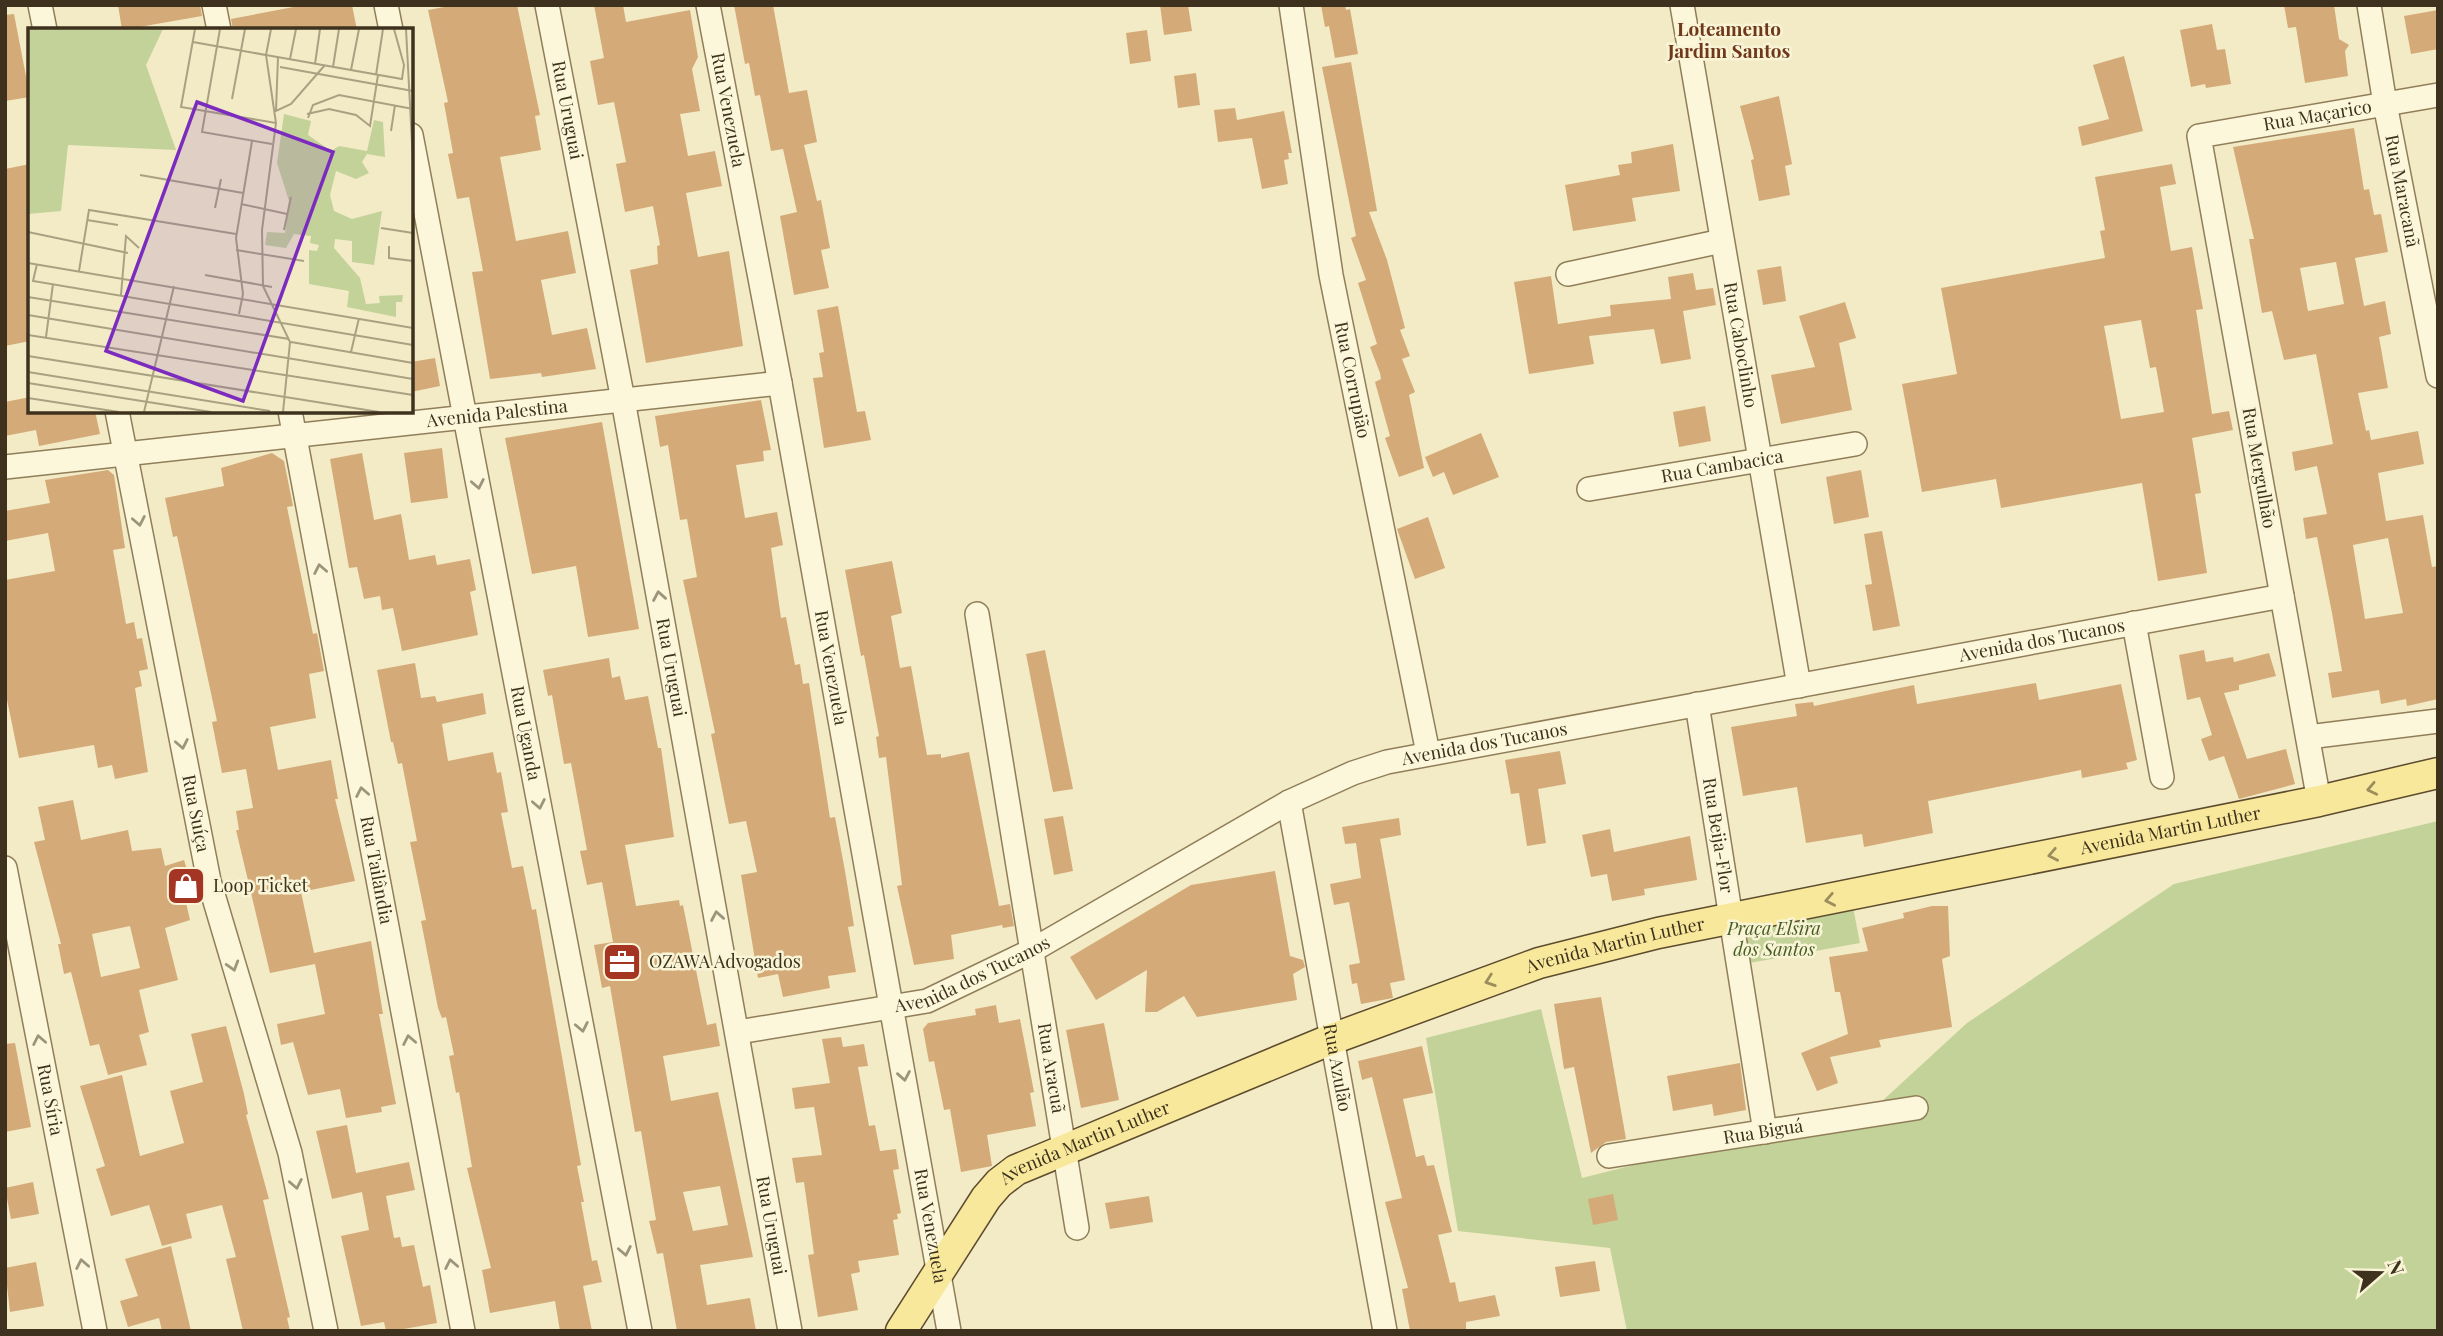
<svg xmlns="http://www.w3.org/2000/svg" width="2443" height="1336" viewBox="0 0 2443 1336" font-family="'Playfair Display',serif">
  <style>
    .green { fill: #c3d298 }
    .building { fill: #d4ab78; fill-rule: evenodd }
    .lines { fill: none; stroke-linecap: round; stroke-linejoin: round }
    .minor-casing { stroke: #907e59; stroke-width: 26 }
    .major-casing { stroke: #5d4b2e; stroke-width: 33 }
    .minor { stroke: #fcf6da; stroke-width: 23 }
    .major { stroke: #f8e89b; stroke-width: 30 }
    .oneway { stroke: #9d947c }
    .oneway2 { stroke: #9b8d5c }
    .labels { text-anchor: middle; stroke-width: 5; stroke-linejoin: round; paint-order: stroke }
    .street-label { font-size: 18px; fill: #3e321e; stroke: #f9f4d6 }
    .poi-label { font-size: 18px; fill: #3e321e; stroke: #f9f4d6; text-anchor: start }
    .park-label { font-size: 18px; font-style: italic; fill: #465d23; stroke: #f9f4d6 }
    .neighbourhood-label { font-size: 19px; font-weight: bold; fill: #6f381a; stroke: #f9f4d6 }
    .inset-road { fill: none; stroke: #aaa183; stroke-width: 2 }
    .view { fill: #7b2cbf; fill-opacity: 0.15; stroke: #7b2cbf; stroke-width: 3.5 }
    .inset-edge { fill: none; stroke: #3e321e; stroke-width: 3.5 }
  </style>
  <rect width="100%" height="100%" fill="#f2ebc6"/>
  <g class="green">
    <path d="M2438,821V1331H1627L1610,1248L1458,1231L1426,1038L1541,1009L1582,1178L1880,1103L1967,1023L2174,884Z"/>
    <path d="M1853,907L1860,943L1749,963L1742,926Z"/>
  </g>
  <g class="building">
    <path d="M118,5H200L202,16L122,30Z"/>
    <path d="M304,5H352L357,30H233L231,19Z"/>
    <path d="M455,5H517L540,115L535,116L541,150L500,157L516,241L568,231L576,273L541,280L552,335L587,328L596,369L542,377L541,373L490,379L472,272L483,271L469,197L457,199L448,154L453,153L444,103L448,102L428,10Z"/>
    <path d="M594,5H623L626,22L690,10L698,57L692,69L700,111L680,114L688,156L715,151L722,186L686,193L698,257L729,251L743,346L646,363L630,270L658,264L657,246L660,245L653,206L625,212L616,164L626,162L614,102L598,105L590,61L604,58Z"/>
    <path d="M734,5H773L789,93L807,90L817,142L804,145L817,201L821,200L830,248L821,250L829,288L794,295L780,216L797,212L783,149L771,151L760,95L755,96L749,63L745,64Z"/>
    <path d="M1160,5H1188L1192,31L1164,35Z"/>
    <path d="M1321,5H1345L1346,10L1350,9L1358,54L1335,58L1329,26L1325,27Z"/>
    <path d="M2284,5H2334L2339,39L2349,45L2345,51L2348,76L2305,83L2296,27L2288,28Z"/>
    <path d="M2438,10V49L2411,54L2404,16Z"/>
    <path d="M14,14L30,97L5,101V15Z"/>
    <path d="M2212,24L2217,50L2225,49L2231,84L2206,88L2205,84L2191,87L2180,30Z"/>
    <path d="M1147,30L1151,61L1130,64L1126,33Z"/>
    <path d="M2124,56L2143,131L2082,146L2078,127L2109,119L2093,65Z"/>
    <path d="M1351,62L1377,211L1369,212L1387,260L1405,328L1400,330L1410,356L1402,359L1415,392L1409,395L1424,468L1399,477L1385,438L1390,436L1375,382L1381,379L1380,373L1370,347L1377,344L1358,283L1366,280L1351,238L1356,236L1322,67Z"/>
    <path d="M1196,73L1200,105L1178,108L1174,76Z"/>
    <path d="M1779,96L1792,164L1785,166L1790,195L1759,201L1751,160L1754,159L1740,106Z"/>
    <path d="M1235,108L1237,120L1284,111L1292,153H1288L1289,159L1284,160L1288,184L1262,189L1252,138L1218,142L1214,110Z"/>
    <path d="M2354,128L2364,190L2369,189L2374,215L2381,214L2388,252L2355,258L2364,306L2385,301L2391,334L2379,337L2388,388L2358,393L2366,431L2369,430L2371,440L2418,431L2424,464L2378,473L2386,521L2423,515L2432,567L2438,566V699L2407,706L2406,699L2381,704L2379,690L2332,698L2328,673L2342,671L2332,613L2317,537L2306,539L2303,518L2327,514L2317,466L2295,471L2292,452L2333,444L2316,354L2284,360L2272,311L2262,313L2249,239H2254L2233,147ZM2336,262L2344,304L2308,311L2300,268ZM2388,538L2403,613L2365,619L2353,545Z"/>
    <path d="M1673,144L1680,191L1632,198L1636,221L1573,231L1565,185L1620,175L1618,165L1632,163L1631,152Z"/>
    <path d="M30,164V341L5,346V169Z"/>
    <path d="M2172,164L2176,184L2160,187L2171,251L2192,247L2203,309L2196,310L2212,414L2229,411L2233,430L2192,438L2201,493L2195,494L2207,573L2158,581L2142,483L2001,508L1996,479L1922,492L1902,384L1957,374L1941,288L2105,258L2100,231L2105,230L2095,177ZM2141,320L2150,368L2156,367L2164,412L2121,419L2104,326Z"/>
    <path d="M1781,266L1786,301L1763,305L1757,270Z"/>
    <path d="M1693,273L1696,290L1713,288L1716,305L1683,311L1691,359L1661,364L1654,329L1589,336L1594,364L1529,374L1514,282L1551,276L1558,324L1611,316L1610,305L1671,299L1668,277Z"/>
    <path d="M1845,302L1856,338L1839,343L1852,410L1781,424L1771,375L1815,367L1799,316Z"/>
    <path d="M838,306L857,412L865,411L871,440L824,448L813,378L823,377L819,353L824,352L817,310Z"/>
    <path d="M435,358L440,386L411,392V362Z"/>
    <path d="M30,397V411H95L100,434L39,446L36,430L5,436V402Z"/>
    <path d="M761,400L771,450L763,451L764,461L736,465L745,518L777,512L783,545L771,548L781,618L786,617L795,665L800,664L803,684L809,683L830,818L835,817L845,871L854,926L848,927L856,972L828,976L830,988L783,997L778,974L758,978L741,875L757,872L746,821L729,824L711,734L715,733L683,580L697,577L687,519L680,520L668,445L660,447L655,416Z"/>
    <path d="M1705,406L1711,441L1679,447L1673,412Z"/>
    <path d="M602,422L639,629L588,637L576,566L532,574L505,438Z"/>
    <path d="M1481,433L1499,477L1453,495L1444,472L1433,477L1425,457Z"/>
    <path d="M442,448L448,498L411,503L404,453Z"/>
    <path d="M272,453L284,461L293,506L287,507L313,634L317,633L324,671L309,674L316,718L270,727L278,770L331,760L338,799H335L355,881L301,892L314,953L371,941L383,1014H379L396,1104L381,1107L382,1112L346,1118L340,1089L308,1095L293,1042L281,1045L277,1024L325,1014L315,964L270,973L236,830H239L236,811L253,808L246,769L222,773L212,722L217,721L177,536L173,537L165,498L224,486L221,468Z"/>
    <path d="M362,453L374,520L401,514L409,560L435,555L437,565L470,559L476,590L470,592L478,635L402,651L393,608L382,610L380,596L364,599L357,567L349,568L330,459Z"/>
    <path d="M108,470L114,475L125,548L113,550L126,624L134,622L137,639L142,638L148,669L139,671L142,686L135,688L148,772L115,779L112,765L98,768L94,745L19,758L5,690V580L55,571L48,533L5,541V511L50,503L45,480Z"/>
    <path d="M1861,470L1869,517L1834,524L1826,477Z"/>
    <path d="M1428,517L1445,568L1415,579L1397,529Z"/>
    <path d="M1882,531L1900,626L1873,631L1865,585L1872,584L1864,534Z"/>
    <path d="M892,561L902,613L891,616L900,668L911,666L927,755L941,754V758L969,752L999,906L1010,904L1014,926L1003,928L1002,925L951,935L954,959L914,965L897,886L902,885L886,757L879,758L876,737L879,736L864,655L861,656L845,570Z"/>
    <path d="M1045,650L1073,789L1053,792L1026,654Z"/>
    <path d="M2204,650L2206,662L2233,657L2234,662L2269,653L2276,676L2239,685V690L2224,693L2247,759L2286,749L2295,784L2239,799L2224,756L2209,761L2201,739L2212,735L2200,697L2187,700L2179,655Z"/>
    <path d="M609,658L612,678L620,676L625,700L648,696L658,748H661L674,837L625,845L636,906L679,900L680,906L683,905L707,1025L716,1023L720,1046L663,1056L671,1101L718,1092L753,1257L700,1265L707,1305L750,1298L756,1331H677L663,1253L657,1254L649,1221L656,1220L641,1131L635,1132L610,986L602,988L594,945L613,942L602,882L587,885L580,851L587,850L571,763L564,764L552,695L548,696L543,670ZM720,1186L728,1225L693,1231L683,1192Z"/>
    <path d="M415,663L421,698L435,696L437,702L483,693L486,714L442,724L448,761L493,752L497,773L501,772L508,812L501,813L512,868L523,866L532,910L536,909L581,1165L577,1166L584,1202H581L592,1261L597,1260L602,1282L583,1286L592,1331H560L555,1301L490,1313L482,1270L491,1268L467,1168L472,1167L459,1092L456,1093L449,1056L454,1055L446,1017L442,1018L438,1008L421,921L426,920L410,842L417,841L402,763L398,764L393,742H391L377,670Z"/>
    <path d="M2036,683L2039,700L2121,684L2137,760L2126,763L2128,769L2082,778L2081,770L1928,801L1933,833L1864,847L1862,834L1806,843L1797,787L1743,796L1731,727L1797,716L1795,704L1813,702L1814,706L1914,685L1917,704Z"/>
    <path d="M1560,751L1566,784L1538,789L1546,843L1527,846L1519,793L1511,794L1505,760Z"/>
    <path d="M73,800L81,840L128,830L132,851L161,848L165,866L184,860L194,892L184,894L190,920L165,928L178,980L139,990L149,1032L139,1035L147,1065L108,1075L99,1044L90,1046L71,972L64,974L58,944H61L34,842L45,840L38,807ZM130,926L140,968L101,977L92,934Z"/>
    <path d="M1063,816L1073,871L1054,875L1044,819Z"/>
    <path d="M1399,818L1401,835L1380,839L1405,980L1390,983L1393,998L1361,1004L1357,983L1352,984L1349,965L1360,963L1349,902L1334,905L1330,884L1361,878L1356,843L1345,844L1342,827Z"/>
    <path d="M1610,829L1614,852L1690,836L1697,880L1644,889L1645,895L1612,901L1607,874L1591,877L1582,835Z"/>
    <path d="M1275,871L1290,956L1303,960L1305,967L1293,974L1297,1000L1197,1017L1184,996L1157,1012H1145L1147,970L1096,1000L1070,957L1191,885Z"/>
    <path d="M1932,906H1948L1950,956L1942,959L1952,1027L1879,1040L1881,1047L1830,1057L1838,1083L1817,1091L1801,1053L1848,1034L1840,992H1835L1829,957L1868,951L1862,928L1904,918L1903,913Z"/>
    <path d="M1601,997L1626,1139L1606,1142L1591,1153L1574,1067L1564,1069L1554,1004Z"/>
    <path d="M996,1005L999,1023L1020,1019L1034,1092L1030,1093L1036,1126L987,1135L992,1166L961,1172L950,1109L944,1110L934,1061L929,1062L923,1029L928,1023L976,1015L975,1009Z"/>
    <path d="M1104,1023L1119,1100L1081,1108L1066,1030Z"/>
    <path d="M226,1026L244,1094L248,1114L246,1115L269,1199L263,1200L290,1317L287,1318L290,1331H243L226,1259L236,1257L222,1205L186,1214L192,1238L162,1246L149,1205L111,1216L96,1169L105,1166L80,1086L122,1075L140,1156L184,1143L170,1091L203,1082L191,1034Z"/>
    <path d="M841,1037L843,1047L864,1044L868,1066L858,1067L869,1126L875,1125L880,1151L896,1149L899,1169L893,1170L901,1213L897,1214L898,1219L893,1220L899,1255L858,1261L860,1272L851,1274L858,1310L818,1317L808,1255L814,1254L804,1182L796,1183L792,1158L822,1155L814,1107L795,1109L792,1088L830,1083L822,1039Z"/>
    <path d="M15,1043L31,1127L5,1132V1044Z"/>
    <path d="M1422,1046L1433,1093L1403,1099L1416,1157L1424,1155L1427,1166L1434,1165L1452,1232L1438,1235L1450,1283L1455,1282L1459,1302L1495,1295L1500,1316L1466,1322V1331H1410L1402,1289L1408,1288L1385,1202L1402,1198L1372,1077L1362,1080L1358,1061Z"/>
    <path d="M1740,1063L1746,1110L1714,1116L1712,1104L1673,1111L1667,1076Z"/>
    <path d="M347,1125L356,1173L409,1162L415,1190L386,1196L394,1238L400,1237L402,1247L414,1245L423,1287L430,1285L437,1323L393,1331H386L384,1322L361,1326L341,1236L369,1230L362,1192L332,1199L316,1131Z"/>
    <path d="M33,1182L39,1214L11,1219L5,1188Z"/>
    <path d="M1613,1194L1618,1220L1593,1225L1588,1199Z"/>
    <path d="M1149,1196L1153,1222L1110,1229L1105,1203Z"/>
    <path d="M171,1246L191,1331H162L159,1318L128,1327L120,1301L138,1296L125,1259Z"/>
    <path d="M1595,1261L1600,1291L1560,1297L1555,1267Z"/>
    <path d="M36,1262L44,1306L10,1312L5,1268Z"/>
  </g>
  <g class="lines">
    <g class="minor-casing">
      <g id="minor">
        <path d="M40,5L45,30"/>
        <path d="M214,5L219,30"/>
        <path d="M386,5L391,30"/>
        <path id="s1" d="M547,5L623,400L790,1331"/>
        <path id="s2" d="M708,5L780,383L949,1331"/>
        <path id="s3" d="M1291,5L1331,275L1428,753"/>
        <path id="s4" d="M1682,5L1799,686"/>
        <path id="s5" d="M2369,5L2385,104L2438,376"/>
        <path id="s6" d="M411,135L640,1331"/>
        <path d="M1568,274L1722,241"/>
        <path id="s7" d="M117,411L209,881L290,1153L326,1331"/>
        <path id="s8" d="M290,411L463,1331"/>
        <path id="s9" d="M5,467L780,383"/>
        <path id="s10" d="M1589,489L1855,444"/>
        <path id="s11" d="M977,614L1077,1228"/>
        <path d="M2134,623L2162,777"/>
        <path id="s12" d="M1697,704L1765,1132"/>
        <path d="M2308,737L2438,721"/>
        <path id="s13" d="M2319,801L2199,136L2438,95"/>
        <path id="s14" d="M1289,802L1385,1331"/>
        <path id="s15" d="M5,868L95,1331"/>
        <path id="s16" d="M738,1032L927,1001L1031,951L1289,802L1353,773L1387,762L2282,596"/>
        <path id="s17" d="M1609,1156L1916,1108"/>
      </g>
    </g>
    <g class="major-casing">
      <g id="major">
        <path id="s18" d="M901,1331L986,1198L999,1183L1016,1170L1332,1039L1539,963L1658,933L2319,801L2438,773"/>
      </g>
    </g>
    <use href="#minor" class="minor"/>
    <use href="#major" class="major"/>
  </g>
  <defs><path id="oneway-chevron" d="M-2-3.5L2.5 0L-2 3.5" fill="none" stroke-width="1.6" stroke-linecap="round" stroke-linejoin="round" transform="scale(1.75)"/></defs>
  <g class="oneway">
    <use href="#oneway-chevron" transform="translate(478 484) rotate(79)"/>
    <use href="#oneway-chevron" transform="translate(139 521) rotate(79)"/>
    <use href="#oneway-chevron" transform="translate(320 569) rotate(-101)"/>
    <use href="#oneway-chevron" transform="translate(659 596) rotate(-100)"/>
    <use href="#oneway-chevron" transform="translate(182 744) rotate(79)"/>
    <use href="#oneway-chevron" transform="translate(362 792) rotate(-101)"/>
    <use href="#oneway-chevron" transform="translate(539 804) rotate(79)"/>
    <use href="#oneway-chevron" transform="translate(717 916) rotate(-100)"/>
    <use href="#oneway-chevron" transform="translate(233 966) rotate(73)"/>
    <use href="#oneway-chevron" transform="translate(582 1027) rotate(79)"/>
    <use href="#oneway-chevron" transform="translate(39 1040) rotate(-101)"/>
    <use href="#oneway-chevron" transform="translate(409 1040) rotate(-101)"/>
    <use href="#oneway-chevron" transform="translate(904 1076) rotate(80)"/>
    <use href="#oneway-chevron" transform="translate(296 1184) rotate(79)"/>
    <use href="#oneway-chevron" transform="translate(625 1251) rotate(79)"/>
    <use href="#oneway-chevron" transform="translate(82 1264) rotate(-101)"/>
    <use href="#oneway-chevron" transform="translate(451 1264) rotate(-101)"/>
  </g>
  <g class="oneway2">
    <use href="#oneway-chevron" transform="translate(2372 789) rotate(168)"/>
    <use href="#oneway-chevron" transform="translate(2053 855) rotate(169)"/>
    <use href="#oneway-chevron" transform="translate(1830 900) rotate(169)"/>
    <use href="#oneway-chevron" transform="translate(1490 981) rotate(161)"/>
  </g>
  <defs>
    <g id="shop-square" transform="scale(2.0125)"><rect x="-9" y="-9" width="18" height="18" rx="4" fill="#a43523" stroke="#f9f4d6"/><path d="M-5-2.5h2.3a2.7 3.5 0 0 1 5.4 0H5L5.5 6h-11ZM-1.5-2.5h3a1.5 2.3 0 0 0-3 0Z" fill="#fff"/></g>
    <g id="office-square" transform="scale(2.0125)"><rect x="-9" y="-9" width="18" height="18" rx="4" fill="#a43523" stroke="#f9f4d6"/><path d="M-6-3h4V-5.5h4V-3h4V5H-6ZM-1-4.5V-3h2v-1.5ZM-6 0V1H6V0Z" fill="#fff"/></g>
  </defs>
  <g fill-rule="evenodd">
    <use href="#shop-square" x="186" y="886"/>
    <use href="#office-square" x="622" y="962"/>
  </g>
  <g class="labels">
    <g class="street-label">
      <text dy="6" stroke="none"><textPath href="#s1" startOffset="107">Rua Uruguai</textPath></text>
      <text dy="6" stroke="none"><textPath href="#s2" startOffset="107">Rua Venezuela</textPath></text>
      <text dy="6" stroke="none"><textPath href="#s13" startOffset="796">Rua Maçarico</textPath></text>
      <text dy="6" stroke="none"><textPath href="#s5" startOffset="189">Rua Maracanã</textPath></text>
      <text dy="6" stroke="none"><textPath href="#s4" startOffset="345">Rua Caboclinho</textPath></text>
      <text dy="6" stroke="none"><textPath href="#s3" startOffset="380">Rua Corrupião</textPath></text>
      <text dy="6" stroke="none"><textPath href="#s9" startOffset="495">Avenida Palestina</textPath></text>
      <text dy="6" stroke="none"><textPath href="#s10" startOffset="135">Rua Cambacica</textPath></text>
      <text transform="translate(2259 468) rotate(80)" y="6">Rua Mergulhão</text>
      <text dy="6" stroke="none"><textPath href="#s16" startOffset="1377">Avenida dos Tucanos</textPath></text>
      <text dy="6" stroke="none"><textPath href="#s1" startOffset="674">Rua Uruguai</textPath></text>
      <text dy="6" stroke="none"><textPath href="#s2" startOffset="674">Rua Venezuela</textPath></text>
      <text dy="6" stroke="none"><textPath href="#s6" startOffset="609">Rua Uganda</textPath></text>
      <text dy="6" stroke="none"><textPath href="#s16" startOffset="810">Avenida dos Tucanos</textPath></text>
      <text dy="6" stroke="none"><textPath href="#s7" startOffset="410">Rua Suíça</textPath></text>
      <text dy="6" stroke="none"><textPath href="#s18" startOffset="1407">Avenida Martin Luther</textPath></text>
      <text dy="6" stroke="none"><textPath href="#s12" startOffset="133">Rua Beija-Flor</textPath></text>
      <text dy="6" stroke="none"><textPath href="#s8" startOffset="467">Rua Tailândia</textPath></text>
      <text dy="6" stroke="none"><textPath href="#s18" startOffset="840">Avenida Martin Luther</textPath></text>
      <text dy="6" stroke="none"><textPath href="#s16" startOffset="243">Avenida dos Tucanos</textPath></text>
      <text dy="6" stroke="none"><textPath href="#s14" startOffset="270">Rua Azulão</textPath></text>
      <text dy="6" stroke="none"><textPath href="#s11" startOffset="460">Rua Aracuã</textPath></text>
      <text dy="6" stroke="none"><textPath href="#s15" startOffset="236">Rua Síria</textPath></text>
      <text dy="6" stroke="none"><textPath href="#s17" startOffset="156">Rua Biguá</textPath></text>
      <text dy="6" stroke="none"><textPath href="#s18" startOffset="273">Avenida Martin Luther</textPath></text>
      <text dy="6" stroke="none"><textPath href="#s1" startOffset="1241">Rua Uruguai</textPath></text>
      <text dy="6" stroke="none"><textPath href="#s2" startOffset="1241">Rua Venezuela</textPath></text>
    </g>
    <g class="poi-label">
      <text x="213" y="892">Loop Ticket</text>
      <text x="649" y="968">OZAWA Advogados</text>
    </g>
    <g class="park-label">
      <text x="1774" y="935">Praça Elsira<tspan x="1774" dy="21">dos Santos</tspan></text>
    </g>
    <g class="neighbourhood-label">
      <text x="1729" y="36">Loteamento<tspan x="1729" dy="22">Jardim Santos</tspan></text>
    </g>
  </g>
  <g transform="translate(28 28)">
    <rect width="385" height="385" fill="#f2ebc6"/>
    <path d="M0,1H135L118,37L148,122L40,117L33,183L0,186ZM256,86L283,93L280,107L303,123L311,118L339,123L346,92L355,94L357,129L339,126L334,134L341,145L328,151L308,143L302,167L306,183L324,191L354,183L346,237L324,234V213L307,211L306,220L332,250L338,276L352,275L351,268L375,267L374,274H368V289L319,279L321,263L281,256V222L289,223L291,217L282,215L283,208L266,206L258,220L237,217L239,204L257,205L261,173L249,135Z" fill="#c3d298"/>
    <path class="inset-road" d="M167,1L153,79L248,95M192,1L174,104L244,116M378,1L385,134M165,14L238,27L243,1M250,29L248,83L263,76L297,37M262,31L268,1M287,36L292,1M252,39L385,63M305,39L311,1M323,42L331,1M348,47L355,1M204,71L217,1M279,86L301,81L328,87L342,98L350,47M280,90L285,77L311,67L385,81M363,103L367,77M112,147L215,165M213,176L259,186M187,180L193,151M59,192L90,197M353,200L385,205M256,202L263,169M0,204L100,225M361,218V230L385,233M208,222L276,233M0,235L385,300M9,236L5,253L385,317M51,243L61,182L208,206M177,247L244,259M93,267L98,208L111,220M0,269L261,311M211,286L215,266L208,210L224,113M0,287L385,351M0,307L385,367M18,309L25,256M263,314L385,335M323,324L331,290M0,328L351,384M0,344L242,383M0,355L183,384M0,370L91,384M116,384L146,258M255,384L262,314L235,258L234,202L248,95L238,27L374,51L376,37L366,1"/>
    <path class="view" d="M169,74L305,124L215,373L78,323Z"/>
    <rect width="385" height="385" class="inset-edge"/>
  </g>
  <rect width="2443" height="1336" fill="none" stroke="#3e321e" stroke-width="14"/>
  <g transform="translate(2380 1273) rotate(70)" stroke="#f9f4d6" stroke-width="5" paint-order="stroke">
  <path d="M0-5L12 26L0 18L-12 26Z" fill="#3e321e"/>
  <text y="-10" font-size="19" font-weight="bold" text-anchor="middle" fill="#3e321e">N</text>
  </g>
</svg>
